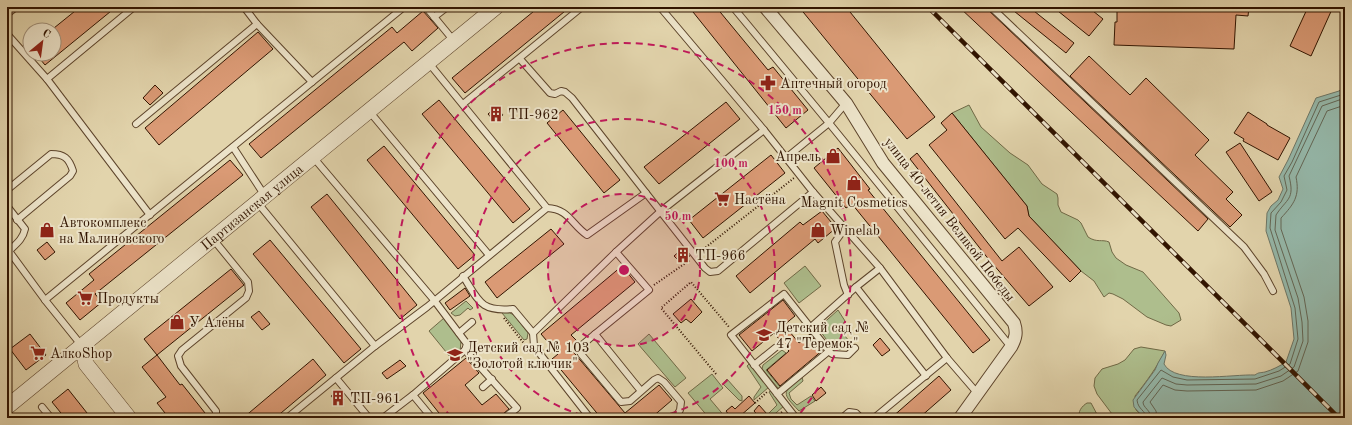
<svg xmlns="http://www.w3.org/2000/svg" width="1352" height="425" viewBox="0 0 1352 425" font-family="'Old Standard TT',serif">
  <style>
    .green { fill: #aebe8d; stroke: #706946 }
    .water { fill: #95b8aa; stroke: #6d7666 }
    .lines { fill: none; stroke-linecap: round; stroke-linejoin: round }
    .shore { stroke: #636655; stroke-width: 1 }
    .building { fill: #da9a75; stroke: #311400 }
    .service-casing { stroke: #5d442b; stroke-width: 8 }
    .minor-casing { stroke: #5d442b; stroke-width: 14 }
    .tertiary-casing { stroke: #5d442b; stroke-width: 16 }
    .path { stroke: #311400; stroke-width: 2; stroke-dasharray: 1 2; stroke-linecap: butt }
    .service { stroke: #ece3c9; stroke-width: 6 }
    .minor { stroke: #ece3c9; stroke-width: 12 }
    .tertiary { stroke: #ece3c9; stroke-width: 15 }
    .rail-casing { stroke: #311400; stroke-width: 4.5 }
    .rail { stroke: #ece3c9; stroke-width: 3; stroke-dasharray: 9; stroke-linecap: butt }
    .ring { fill: none; stroke: #c2185b; stroke-width: 2; stroke-dasharray: 7 5 }
    .labels { text-anchor: middle; stroke-width: 4; stroke-linejoin: round; paint-order: stroke }
    .poi-label { font-size: 14px; fill: #311400; stroke: #ece3c9; text-anchor: start }
    .street-label { font-size: 14px; fill: #311400; stroke: #ece3c9 }
    .centre { fill: #c2185b; stroke: #ece3c9; stroke-width: 2 }
    .ring-label { font-size: 12px; text-anchor: middle; font-weight: bold; fill: #c2185b; stroke: #ece3c9; stroke-width: 4; stroke-linejoin: round; paint-order: stroke }
  </style>
  <rect width="100%" height="100%" fill="#e2d4ac"/>
  <filter id="stains"><feTurbulence type="fractalNoise" baseFrequency=".005" numOctaves="4"/><feColorMatrix values="0 0 0 0 .2 0 0 0 0 .09 0 0 0 0 .02 0 0 0 .5 -.17"/></filter>
  <radialGradient id="worn" r=".72"><stop offset=".6" stop-color="#630" stop-opacity="0"/><stop offset="1" stop-color="#630" stop-opacity=".3"/></radialGradient>
  <g class="green">
    <path d="M969,105L981,127L1010,153L1028,165L1042,184L1057,194L1058,198V205L1061,212L1078,220L1081,223L1088,237C1097,243 1102,239 1109,242L1112,252L1116,258L1126,265L1143,272L1179,313L1181,320L1171,326L1166,325L1147,317L1123,299L1113,294L1109,293L1104,297L1094,281L1081,271L1029,216L1027,206L952,113Z"/>
    <path d="M805,266L821,286L799,303L784,283Z"/>
    <path d="M466,301L473,308L470,310L468,308L460,315L455,316L451,313Z"/>
    <path d="M838,310L845,321L839,329L850,342L844,349L834,350L818,328Z"/>
    <path d="M506,311L514,315L528,333L527,339L524,340L502,313Z"/>
    <path d="M444,318L461,341L460,352L451,358L429,331Z"/>
    <path d="M649,334L686,378L675,387L638,344Z"/>
    <path d="M1141,347L1165,351C1157,367 1147,381 1135,396L1136,410L1144,418H1115L1097,394L1094,386L1095,378L1102,369L1118,364L1125,360L1134,349Z"/>
    <path d="M782,350L786,353L766,370L780,387L804,367L805,368L781,389L778,388L762,369L763,365Z"/>
    <path d="M750,363L769,387L754,400V397L761,387L747,366Z"/>
    <path d="M712,374L723,388L710,399L726,418H709L688,393Z"/>
    <path d="M802,377L803,381L789,393L791,399L797,405L811,396L815,401L799,411C781,392 782,393 802,377Z"/>
    <path d="M727,379L742,396V401L739,400L723,384Z"/>
    <path d="M772,390L784,406L770,418H764L777,405L769,392Z"/>
    <path d="M1087,403H1091L1099,418H1080C1077,412 1082,406 1087,403Z"/>
  </g>
  <path class="water" d="M1345,86V418H1144L1134,407L1133,400L1155,370L1158,363L1165,351L1166,355L1164,364C1175,385 1233,374 1255,375C1259,372 1260,373 1265,372C1272,370 1280,366 1286,362L1294,339L1291,308L1266,231L1267,213L1271,206L1278,200L1283,189L1279,177L1288,160L1316,98L1339,91Z"/>
  <g class="lines">
    <g class="shore">
      <path d="M1146,418C1146,410 1138,410 1137,400L1161,370L1173,377L1187,380L1255,379L1279,371L1290,364L1298,339L1295,308L1270,228L1271,213L1281,202L1287,190L1284,176L1292,162L1319,102L1341,95L1345,91"/>
      <path d="M1151,418C1151,410 1143,408 1143,402L1162,378L1176,384L1187,385L1256,384L1281,376L1294,367L1303,341L1302,322L1298,298L1275,230L1276,215C1287,198 1295,200 1289,176L1322,106L1345,98"/>
      <path d="M1157,418L1156,411L1150,402L1163,385L1175,390L1187,391L1256,390L1283,381L1298,371L1308,342V321L1304,297L1281,229V218C1294,204 1300,196 1296,177L1327,111L1345,105"/>
    </g>
  </g>
  <g class="building">
    <path d="M80,7H116L45,65L36,54H54V28Z"/>
    <path d="M539,7H570L465,93L452,78Z"/>
    <path d="M689,7H716L768,70L773,67L808,110L786,128Z"/>
    <path d="M799,7H846L935,117L907,139Z"/>
    <path d="M959,7H985L1208,219L1198,231Z"/>
    <path d="M1009,7H1029L1074,43L1066,53Z"/>
    <path d="M1053,7H1088L1103,19L1089,36Z"/>
    <path d="M1117,7H1249L1248,16L1236,15L1234,49L1114,45L1115,22H1117Z"/>
    <path d="M1308,7H1333L1311,56L1290,46Z"/>
    <path d="M423,11L438,28L412,51L404,42L261,158L249,144L392,27L397,33Z"/>
    <path d="M258,32L273,49L159,145L145,128Z"/>
    <path d="M1089,56L1130,95L1146,78L1209,140L1195,155L1233,192L1226,199L1242,215L1230,227L1070,76Z"/>
    <path d="M155,85L163,93L150,105L143,98Z"/>
    <path d="M439,100L530,209L513,223L422,114Z"/>
    <path d="M726,102L740,119L659,184L644,167Z"/>
    <path d="M496,107L503,115L495,122L488,114Z"/>
    <path d="M563,110L620,180L604,193L547,123Z"/>
    <path d="M1248,112L1267,124V125L1290,138L1278,160L1243,141L1244,139L1234,133Z"/>
    <path d="M952,113L1027,206L1029,216L1081,271L1070,282L1018,228L1005,239L929,145L947,130L941,123Z"/>
    <path d="M1240,143L1272,192L1259,201L1226,152Z"/>
    <path d="M384,146L475,255L458,269L367,160Z"/>
    <path d="M838,148L870,189L868,190L990,340L973,353L852,204L846,208L814,168Z"/>
    <path d="M917,153L1002,261L1019,247L1053,287L1029,306L986,256L910,159Z"/>
    <path d="M771,155L785,173L703,238L689,220Z"/>
    <path d="M230,160L243,175L95,294L102,302L80,320L66,303L94,280L89,274Z"/>
    <path d="M327,194L417,305L400,319L311,207Z"/>
    <path d="M822,211L836,228L818,243L815,239L750,293L736,276L800,222L803,225Z"/>
    <path d="M551,229L564,244L497,298L485,282Z"/>
    <path d="M270,240L361,349L344,363L253,254Z"/>
    <path d="M47,242L55,252L45,260L37,250Z"/>
    <path d="M683,248L690,256L681,263L674,256Z"/>
    <path d="M622,266L635,282L571,335L578,342L570,348L625,413L659,385L672,400L651,418H601L552,359L558,354L541,334Z"/>
    <path d="M231,269L244,285L157,355L144,339Z"/>
    <path d="M465,288L470,296L450,310L445,303Z"/>
    <path d="M691,299L702,312L691,323L686,319L681,323L673,314Z"/>
    <path d="M783,300L795,316L784,325L799,343L810,334L823,350L780,386L767,370L789,351L774,333L752,351L739,335Z"/>
    <path d="M259,311L270,324L262,330L251,317Z"/>
    <path d="M30,334L46,355L26,370L10,349Z"/>
    <path d="M880,338L890,350L882,356L873,345Z"/>
    <path d="M157,355L180,385L182,384L209,418H169L157,403L166,397L142,367Z"/>
    <path d="M466,358L479,373L465,385L482,405L496,394L509,409L498,418H443L423,393Z"/>
    <path d="M313,359L326,375L312,387L275,418H243Z"/>
    <path d="M400,360L406,366L387,379L382,373Z"/>
    <path d="M939,376L951,390L919,418H891Z"/>
    <path d="M821,387L826,393L816,401L812,395Z"/>
    <path d="M68,389L91,418H65L52,402Z"/>
    <path d="M337,391L344,400L339,405L331,396Z"/>
    <path d="M749,396L755,403L740,416L742,418H725L729,415L726,411L732,406L735,409Z"/>
    <path d="M759,405L767,414L763,418H760L754,411Z"/>
  </g>
  <g class="lines">
    <g class="service-casing">
      <g id="service">
        <path d="M244,7L257,24L312,82"/>
        <path d="M426,7L454,41"/>
        <path d="M660,7L764,130L813,192L880,268L947,358L978,394"/>
        <path d="M733,7L829,123L1011,347"/>
        <path d="M991,7L1244,247L1264,274L1273,291"/>
        <path d="M7,14L16,7"/>
        <path d="M434,17L447,7"/>
        <path d="M7,34L47,79L150,215"/>
        <path d="M520,59L550,93L555,94L561,91L565,92L572,98L646,193"/>
        <path d="M428,62L547,208C569,209 571,224 587,235L646,193L705,268L710,272L718,271L813,192"/>
        <path d="M47,79L134,7"/>
        <path d="M463,104L582,7"/>
        <path d="M369,111L489,255"/>
        <path d="M136,124L257,24"/>
        <path d="M233,147L265,196"/>
        <path d="M313,157L434,300L467,344L465,350L413,395L432,418"/>
        <path d="M786,158L829,123L846,103"/>
        <path d="M7,190L51,154C64,154 69,158 73,171L70,176L17,220"/>
        <path d="M257,202L375,346L427,307L547,208"/>
        <path d="M7,206L25,229C23,239 16,244 9,251L45,300L82,346"/>
        <path d="M845,228L835,242L844,285L848,295"/>
        <path d="M213,239L248,282L249,291L246,298L182,350L178,356L181,366L216,411V418"/>
        <path d="M616,252L661,211L764,130"/>
        <path d="M463,276C479,301 480,312 513,309L533,333L534,346L539,349L540,354L590,418"/>
        <path d="M856,287L926,376"/>
        <path d="M45,300L404,7"/>
        <path d="M811,327L856,287L880,268"/>
        <path d="M459,333L472,322"/>
        <path d="M533,333L616,252L649,290L595,334"/>
        <path d="M465,350L517,408L504,418"/>
        <path d="M829,351L832,354L848,355L855,348"/>
        <path d="M754,365L775,348"/>
        <path d="M336,378L369,418"/>
        <path d="M483,387L492,379"/>
        <path d="M641,391L595,334L582,345L579,349L581,354L621,402L630,401L654,380L658,378L664,382L681,402L680,410L675,418"/>
        <path d="M777,394L829,351L784,294L731,335L796,418"/>
        <path d="M42,407L51,418"/>
        <path d="M287,418L375,346"/>
        <path d="M383,418L413,395"/>
        <path d="M842,418L849,412L856,413L861,418"/>
        <path d="M874,418L947,358"/>
      </g>
    </g>
    <g class="minor-casing">
      <path id="minor" d="M765,7L846,103L883,163L1014,323C1017,332 1016,338 1011,347L960,418"/>
    </g>
    <g class="tertiary-casing">
      <g id="tertiary">
        <path d="M82,346L86,364L129,418"/>
        <path id="s1" d="M7,407L496,7"/>
      </g>
    </g>
    <g class="path">
      <path d="M701,251L794,178"/>
      <path d="M654,285L690,260"/>
      <path d="M504,318L526,346"/>
      <path d="M716,374L661,308L691,282L729,327"/>
      <path d="M755,403L767,392"/>
      <path d="M774,418L782,412"/>
    </g>
    <use href="#service" class="service"/>
    <use href="#minor" class="minor"/>
    <use href="#tertiary" class="tertiary"/>
    <g class="rail-casing">
      <path id="rail" d="M928,7L1339,418"/>
    </g>
    <use href="#rail" class="rail"/>
  </g>
  <circle cx="624" cy="270" r="76" fill="#c2185b" fill-opacity=".12"/>
  <g class="ring">
    <circle cx="624" cy="270" r="76"/>
    <path d="M594 418A151 151 0 1 1 654 418"/>
    <path d="M451 417A227 227 0 1 1 797 417"/>
  </g>
  <defs>
    <g id="pharmacy-bare" transform="scale(1.2)"><path d="M-2-6h4v4h4v4h-4v4h-4v-4h-4v-4h4Z" fill="#8f2418" stroke="#ece3c9" stroke-width="2.5" paint-order="stroke"/></g>
    <g id="building-bare" transform="scale(1.2)"><path d="M-4-6H4V6H1V3H-1V6H-4ZM-2.5-4.3h1.7v1.8h-1.7ZM.8-4.3h1.7v1.8H.8ZM-2.5-1h1.7V.8h-1.7ZM.8-1h1.7V.8H.8Z" fill="#8f2418" stroke="#ece3c9" stroke-width="2.5" paint-order="stroke"/></g>
    <g id="shop-bare" transform="scale(1.2)"><path d="M-5-2.5h2.3a2.7 3.5 0 0 1 5.4 0H5L5.5 6h-11ZM-1.5-2.5h3a1.5 2.3 0 0 0-3 0Z" fill="#8f2418" stroke="#ece3c9" stroke-width="2.5" paint-order="stroke"/></g>
    <g id="supermarket-bare" transform="scale(1.2)"><path d="M-6-5.5h2.5l.6 2H6L4.5 2H-2.5L-4.4-4H-6ZM-1.5 3.2a1.3 1.3 0 1 0 .1 0ZM3 3.2a1.3 1.3 0 1 0 .1 0Z" fill="#8f2418" stroke="#ece3c9" stroke-width="2.5" paint-order="stroke"/></g>
    <g id="school-bare" transform="scale(1.2)"><path d="M0-5L7-2L0 1L-7-2ZM-4 1L0 2.5L4 1V4Q0 6-4 4Z" fill="#8f2418" stroke="#ece3c9" stroke-width="2.5" paint-order="stroke"/></g>
  </defs>
  <g fill-rule="evenodd">
    <use href="#pharmacy-bare" x="768" y="83"/>
    <use href="#building-bare" x="496" y="114"/>
    <use href="#shop-bare" x="833" y="156"/>
    <use href="#shop-bare" x="854" y="183"/>
    <use href="#supermarket-bare" x="722" y="199"/>
    <use href="#shop-bare" x="47" y="230"/>
    <use href="#shop-bare" x="818" y="230"/>
    <use href="#building-bare" x="683" y="255"/>
    <use href="#supermarket-bare" x="85" y="298"/>
    <use href="#shop-bare" x="177" y="322"/>
    <use href="#school-bare" x="764" y="335"/>
    <use href="#supermarket-bare" x="38" y="353"/>
    <use href="#school-bare" x="455" y="355"/>
    <use href="#building-bare" x="338" y="398"/>
  </g>
  <g class="labels">
    <g class="poi-label">
      <text x="780" y="88">Аптечный огород</text>
      <text x="508" y="119">ТП-962</text>
      <text x="821" y="161" text-anchor="end">Апрель</text>
      <text x="734" y="204">Настёна</text>
      <text x="854" y="207" text-anchor="middle">Magnit Cosmetics</text>
      <text x="59" y="227">Автокомплекс<tspan x="59" dy="16">на Малиновского</tspan></text>
      <text x="830" y="235">Winelab</text>
      <text x="695" y="260">ТП-966</text>
      <text x="97" y="303">Продукты</text>
      <text x="189" y="327">У Алёны</text>
      <text x="776" y="332">Детский сад №<tspan x="776" dy="16">47 "Теремок"</tspan></text>
      <text x="467" y="352">Детский сад № 103<tspan x="467" dy="16">"Золотой ключик"</tspan></text>
      <text x="50" y="358">АлкоShop</text>
      <text x="350" y="403">ТП-961</text>
    </g>
    <g class="street-label">
      <text dy="5" stroke="none"><textPath href="#s1" startOffset="316">Партизанская улица</textPath></text>
      <text transform="translate(950 219) rotate(52)" y="5">улица 40-летия Великой Победы</text>
    </g>
  </g>
  <circle cx="624" cy="270" r="6" class="centre"/>
  <g class="ring-label">
    <text x="785" y="114">150 m</text>
    <text x="731" y="167">100 m</text>
    <text x="678" y="220">50 m</text>
  </g>
  <rect width="1352" height="425" fill="none" stroke="#e2d4ac" stroke-width="24"/>
  <rect x="8" y="8" width="1336" height="409" fill="none" stroke="#311400" stroke-width="2"/>
  <rect x="12" y="12" width="1328" height="401" fill="none" stroke="#311400"/>
  <g transform="translate(42 42) rotate(29)"><circle r="19" fill="#ece3c9" stroke="#a19079"/>
  <path d="M0-3L7 15L0 10L-7 15Z" fill="#8f2418"/>
  <text y="-6" font-size="11" font-weight="bold" text-anchor="middle" fill="#311400">С</text>
  </g>
  <rect width="100%" height="100%" filter="url(#stains)"/>
  <rect width="100%" height="100%" fill="url(#worn)"/>
</svg>
